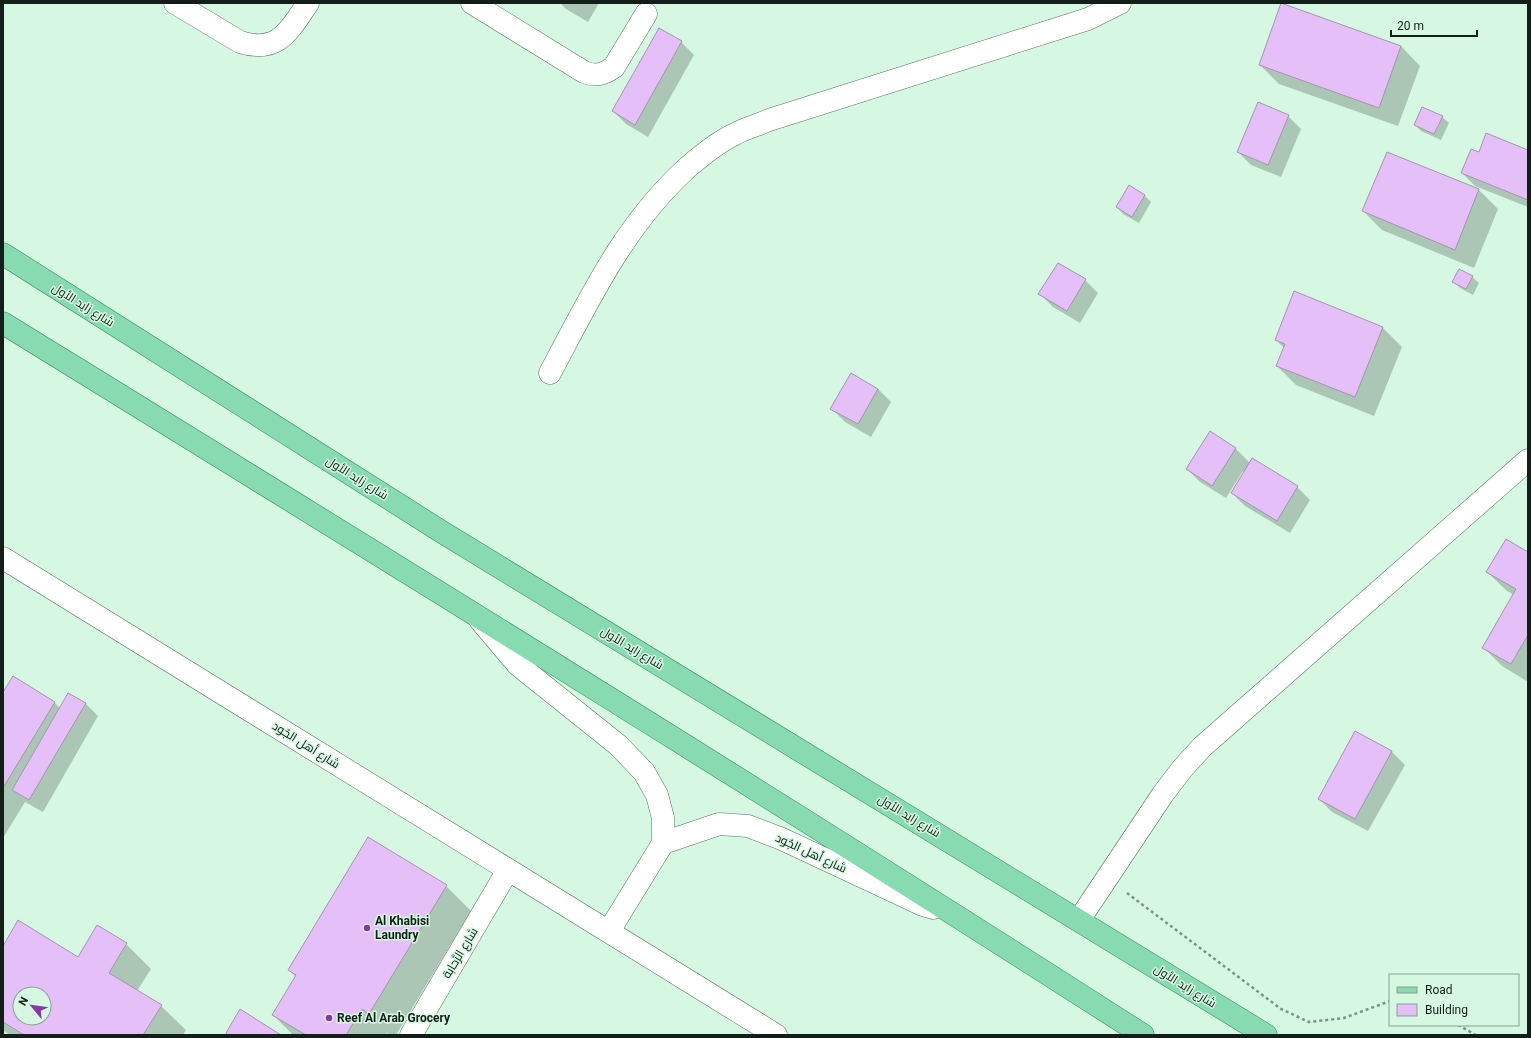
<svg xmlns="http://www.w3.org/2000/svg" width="1531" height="1038" viewBox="0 0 1531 1038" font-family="Roboto,Cairo,sans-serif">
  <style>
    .shadow { fill: #0003; fill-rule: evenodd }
    .building { fill: #e5bff8; stroke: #a693af; fill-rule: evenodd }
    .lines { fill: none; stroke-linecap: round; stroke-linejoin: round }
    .minor-casing { stroke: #567561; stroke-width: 23 }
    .major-casing { stroke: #2b8959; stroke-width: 23 }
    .path { stroke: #7c9485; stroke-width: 2.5; stroke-dasharray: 3 3; stroke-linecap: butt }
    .minor { stroke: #fff; stroke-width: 22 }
    .major { stroke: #88dab1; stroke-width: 22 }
    .poi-dot { fill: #8737a7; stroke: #d6f8e2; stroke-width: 1.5 }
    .labels { text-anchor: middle; stroke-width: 3; stroke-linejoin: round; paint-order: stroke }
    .street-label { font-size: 12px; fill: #121e17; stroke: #d6f8e2 }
    .poi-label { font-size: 12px; font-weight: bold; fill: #121e17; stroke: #d6f8e2; text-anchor: start }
  </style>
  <rect width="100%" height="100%" fill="#d6f8e2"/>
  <g class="shadow">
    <path d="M560,3H599L588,22L566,9Z"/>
    <path d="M659,29L681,42L694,55L648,137L626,124L613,111Z"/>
    <path d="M1401,46L1420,66L1398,126L1279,84L1260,65Z"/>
    <path d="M1288,116L1301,129L1281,177L1251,165L1238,152Z"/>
    <path d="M1442,117L1449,123L1441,140L1421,131L1415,125Z"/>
    <path d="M1528,151V207L1475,186L1462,173L1479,153Z"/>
    <path d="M1387,153L1479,190L1498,209L1474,268L1382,230L1363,211Z"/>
    <path d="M1144,195L1151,202L1139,223L1123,214L1117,207Z"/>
    <path d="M1472,277L1479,283L1473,295L1460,288L1454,282Z"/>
    <path d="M1085,280L1098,293L1080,323L1053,307L1040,294Z"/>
    <path d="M1295,292L1383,328L1402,347L1374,416L1296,385L1277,366L1284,348L1276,340Z"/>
    <path d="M878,389L891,402L871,437L845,422L832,409Z"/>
    <path d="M1210,433L1236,449L1250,463L1297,487L1310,500L1290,533L1245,506L1232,493L1244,472L1243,471L1226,498L1200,482L1187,469Z"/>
    <path d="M1528,553V682L1502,666L1483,647L1514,595L1507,591L1487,572Z"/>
    <path d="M13,677L55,703L60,708L85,703L98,716L43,812L25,802L3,838V694Z"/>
    <path d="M1355,732L1392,752L1405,765L1368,831L1332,812L1319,799Z"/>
    <path d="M369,839L446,886L471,911L396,1035H390L387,1033L386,1035H293L273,1015L296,977L289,970Z"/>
    <path d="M126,944L151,969L137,991L161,1006L186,1030L183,1035H10L3,1030V948L78,958ZM20,994H44V1018H20Z"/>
  </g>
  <g class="building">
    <path d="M1281,3L1401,46L1379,108L1259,65Z"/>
    <path d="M659,28L682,41L635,125L612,111Z"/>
    <path d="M1258,102L1289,115L1268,165L1237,152Z"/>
    <path d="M1422,107L1443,116L1434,134L1414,125Z"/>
    <path d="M1486,133L1528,150V200L1461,173L1471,149L1479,152Z"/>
    <path d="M1387,152L1479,189L1455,250L1362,211Z"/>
    <path d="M1129,185L1145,195L1132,217L1116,207Z"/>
    <path d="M1058,263L1086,279L1067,311L1038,294Z"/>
    <path d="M1459,269L1473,276L1466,289L1452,282Z"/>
    <path d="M1294,291L1383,327L1355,397L1276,366L1285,344L1275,340Z"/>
    <path d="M851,373L878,389L858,424L830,409Z"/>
    <path d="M1210,431L1236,448L1212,486L1186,469Z"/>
    <path d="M1252,458L1298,486L1277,521L1231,493Z"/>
    <path d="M1506,539L1528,552V635L1511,664L1482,648L1516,589L1486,572Z"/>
    <path d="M13,676L55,702L3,788V692Z"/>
    <path d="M68,693L86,703L29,800L12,790Z"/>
    <path d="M1355,731L1392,751L1355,819L1318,799Z"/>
    <path d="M368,837L447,885L369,1014L362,1009L346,1035H306L272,1015L296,975L288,970Z"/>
    <path d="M18,920L78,957L97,925L127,943L109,973L162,1005L143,1035H24L3,1022V946ZM20,994H44V1018H20Z"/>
    <path d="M240,1009L281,1035H229L226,1033Z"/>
  </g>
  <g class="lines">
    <g class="minor-casing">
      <g id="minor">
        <path d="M175,3L240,42C278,54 289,31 308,3"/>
        <path d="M472,3L584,72C596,77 604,74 614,67L646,14"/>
        <path d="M550,373C590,298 624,225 688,167C702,155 718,142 735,134C746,128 758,125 769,120L1088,19L1120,3"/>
        <path d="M3,558L776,1035"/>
        <path d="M480,620L518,665L618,745L644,772L657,795L663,818V843L609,931"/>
        <path d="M663,843L719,824L748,826L782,839L923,905L933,908"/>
        <path d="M1079,920L1163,794L1182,769L1202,747L1528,460"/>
        <path d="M411,1035L508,870"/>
      </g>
    </g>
    <g class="major-casing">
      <g id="major">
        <path d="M3,254L442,532L1266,1035"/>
        <path d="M3,323C384,558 766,793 1143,1035"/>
      </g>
    </g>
    <g class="path">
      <path d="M1127,893L1281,1009L1309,1022L1344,1018L1390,1001"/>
      <path d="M1458,1025L1476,1035"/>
    </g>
    <use href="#minor" class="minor"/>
    <use href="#major" class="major"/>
  </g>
  <g class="poi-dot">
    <circle cx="367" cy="928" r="4"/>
    <circle cx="329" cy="1018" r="4"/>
  </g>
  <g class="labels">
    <g class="street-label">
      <text transform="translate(83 305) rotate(32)" y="4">شارع زايد الأول</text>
      <text transform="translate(357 478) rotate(32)" y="4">شارع زايد الأول</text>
      <text transform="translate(632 648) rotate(31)" y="4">شارع زايد الأول</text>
      <text transform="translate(306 745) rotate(32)" y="4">شارع أهل الجُود</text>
      <text transform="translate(909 816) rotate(31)" y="4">شارع زايد الأول</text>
      <text transform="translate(811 853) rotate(25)" y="4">شارع أهل الجُود</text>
      <text transform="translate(460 953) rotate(-59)" y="4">شارع الرَّحابة</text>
      <text transform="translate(1185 986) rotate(32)" y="4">شارع زايد الأول</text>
    </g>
    <g class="poi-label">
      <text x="375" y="925">Al Khabisi<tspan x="375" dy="14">Laundry</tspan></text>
      <text x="337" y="1022">Reef Al Arab Grocery</text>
    </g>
  </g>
  <rect width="1531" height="1038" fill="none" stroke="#121e17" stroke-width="8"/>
  <rect x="1389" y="974" width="130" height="52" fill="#d6f8e2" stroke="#88a191"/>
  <rect x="1397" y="987" width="20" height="6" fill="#88dab1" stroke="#88a191"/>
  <text x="1425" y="994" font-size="12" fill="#121e17">Road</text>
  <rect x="1397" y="1004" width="20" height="12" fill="#e5bff8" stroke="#88a191"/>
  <text x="1425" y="1014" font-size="12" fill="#121e17">Building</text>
  <g transform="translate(32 1006) rotate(299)"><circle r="19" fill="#d6f8e2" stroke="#88a191"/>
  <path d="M0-3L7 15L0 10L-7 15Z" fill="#8737a7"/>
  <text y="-6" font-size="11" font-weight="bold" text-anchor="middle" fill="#121e17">N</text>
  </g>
  <path d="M1391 30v6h86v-6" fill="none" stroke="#121e17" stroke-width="2"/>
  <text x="1397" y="30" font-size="12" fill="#121e17" stroke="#d6f8e2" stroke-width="3" paint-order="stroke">20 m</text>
</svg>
